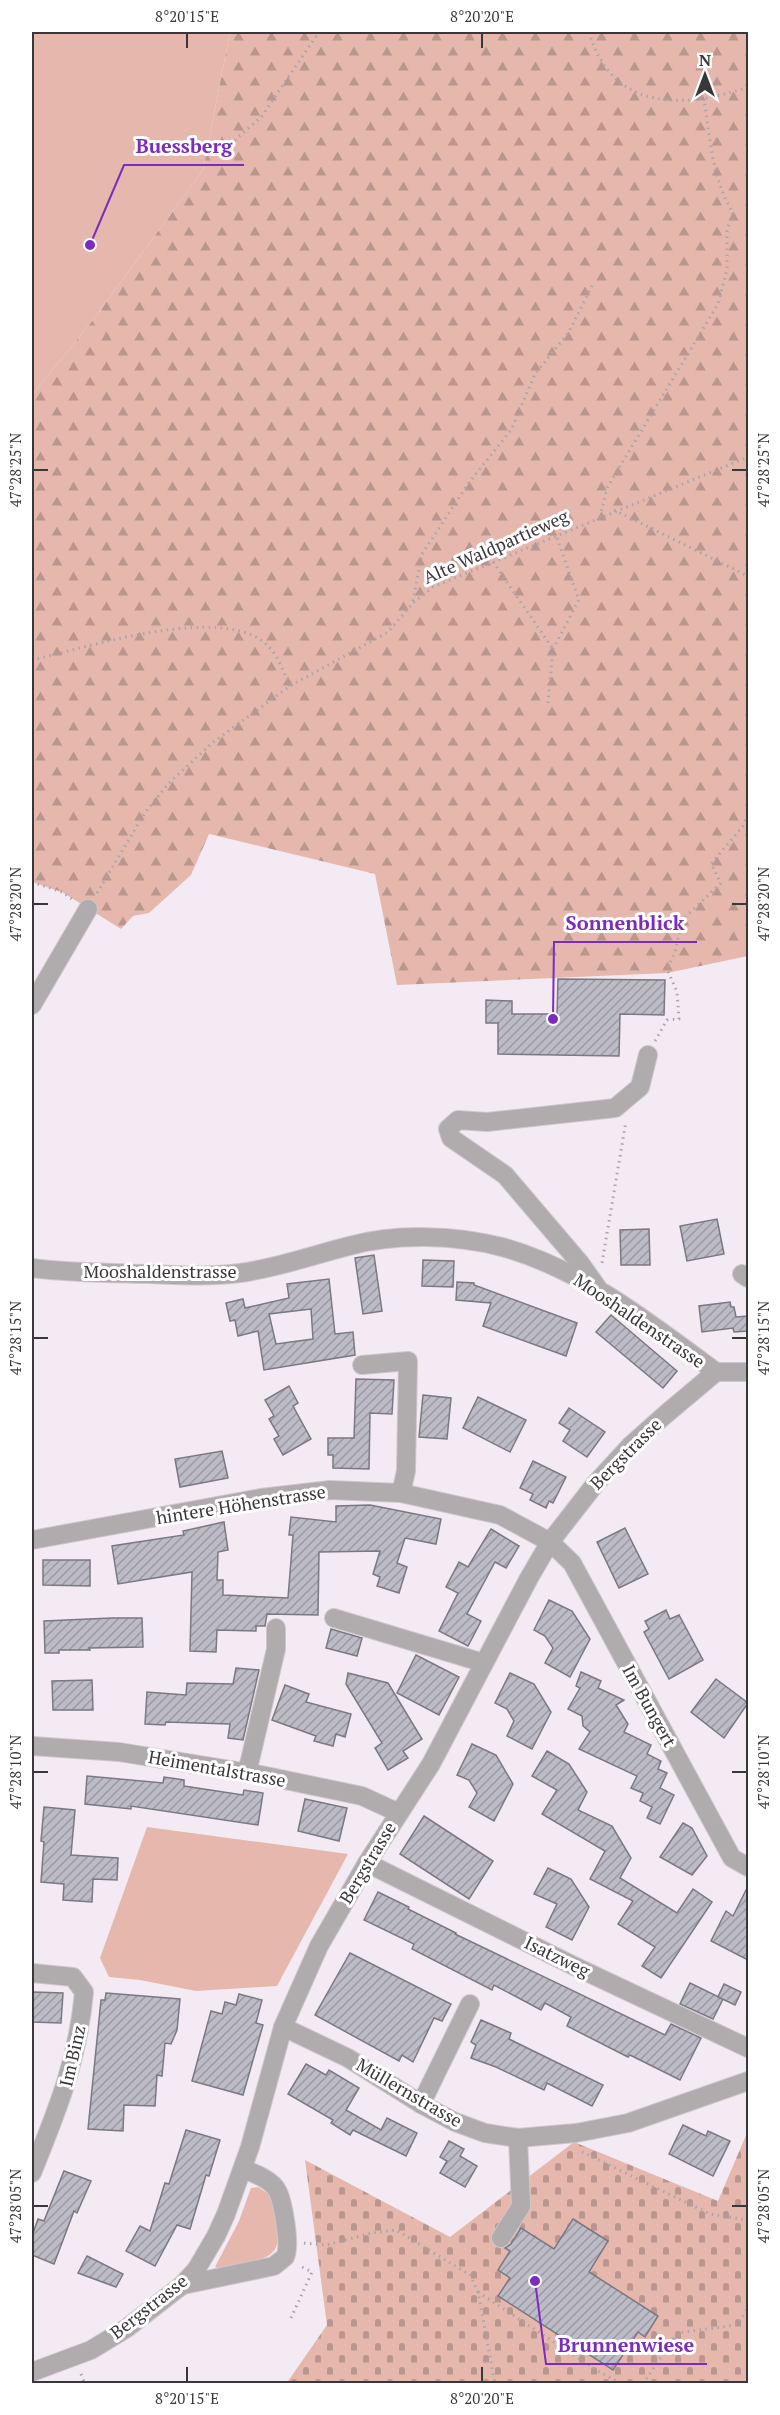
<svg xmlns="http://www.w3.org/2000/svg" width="780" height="2415" viewBox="0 0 780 2415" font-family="'PT Serif',serif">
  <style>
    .green { fill: #e6b8ad }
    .forest { fill: url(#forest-firs) }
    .cemetery { fill: url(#cemetery-stones) }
    .building { fill: url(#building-hatch); stroke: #7a7882; stroke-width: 1.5; fill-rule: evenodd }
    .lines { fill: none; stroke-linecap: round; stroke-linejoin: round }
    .minor-casing { stroke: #cfc6ce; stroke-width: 20 }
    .path { stroke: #aba4aa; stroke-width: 3; stroke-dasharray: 1.5 4.5; stroke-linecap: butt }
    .minor { stroke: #b0abac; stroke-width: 18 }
    .ticks { fill: none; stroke: #3a373a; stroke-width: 2 }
    .labels { text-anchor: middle; stroke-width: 6; stroke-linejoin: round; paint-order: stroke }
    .street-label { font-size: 18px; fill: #3a373a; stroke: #fff }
    .leader { fill: none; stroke: #7b2cbf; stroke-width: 2 }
    .callout-dot { fill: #7b2cbf; stroke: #fff; stroke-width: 2 }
    .callout-label { font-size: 20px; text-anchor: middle; font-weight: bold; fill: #7b2cbf; stroke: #fff; stroke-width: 6; stroke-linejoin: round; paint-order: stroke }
    .neatline { fill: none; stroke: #3a373a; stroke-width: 2 }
    .ticks-label { font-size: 15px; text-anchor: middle; fill: #3a373a }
  </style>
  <defs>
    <pattern id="forest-firs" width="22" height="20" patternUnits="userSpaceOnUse" patternTransform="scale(1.5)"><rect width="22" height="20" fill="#e6b8ad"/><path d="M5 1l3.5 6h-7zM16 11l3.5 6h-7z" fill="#bb968e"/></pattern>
    <pattern id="cemetery-stones" width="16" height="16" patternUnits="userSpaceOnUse" patternTransform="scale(1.5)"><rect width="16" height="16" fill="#e6b8ad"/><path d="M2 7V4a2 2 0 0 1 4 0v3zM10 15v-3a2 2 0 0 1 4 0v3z" fill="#bb968e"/></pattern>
    <pattern id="building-hatch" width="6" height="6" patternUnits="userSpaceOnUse" patternTransform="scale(1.5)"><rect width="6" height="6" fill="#bdbbc6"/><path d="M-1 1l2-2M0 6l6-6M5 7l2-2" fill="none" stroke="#9b99a2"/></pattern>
  </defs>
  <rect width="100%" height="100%" fill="#f4eaf3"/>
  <g class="green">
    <path d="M32,32H230L203,170L93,320L32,395Z"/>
    <path d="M147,1827L348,1854L277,1986L196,1991L140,1980L109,1977L100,1958Z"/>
    <path d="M258,2187L272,2196C284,2260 282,2254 221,2269L215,2267L239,2221L251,2188Z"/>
  </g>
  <path class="forest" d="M230,32H748V956L667,973L397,985L375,874L209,834L191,875L149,913L133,916L121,929L62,892L32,882V395L93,320L203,170Z"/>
  <path class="cemetery" d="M747,2133L748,2383L286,2384L327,2325L305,2160L450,2237L574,2142L718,2201Z"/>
  <g class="building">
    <path d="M558,979L665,980L664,1015L620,1014L619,1056L498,1054V1023H486V1000L512,1001V1014H557Z"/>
    <path d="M717,1219L724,1254L687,1261L680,1226Z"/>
    <path d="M649,1229L650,1265H621L620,1230Z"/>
    <path d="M374,1255L382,1311L363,1314L355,1258Z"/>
    <path d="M423,1260L454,1261L453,1287L422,1286Z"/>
    <path d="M329,1279L335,1334L353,1332L355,1355L264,1370L258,1331L238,1336L235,1320L230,1321L226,1303L243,1299L245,1308L289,1298L287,1284ZM311,1309L313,1339L276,1344L269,1314Z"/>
    <path d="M457,1282L474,1283V1285L577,1323L566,1356L483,1326L491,1303L456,1300Z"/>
    <path d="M730,1302L731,1307H734L736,1317L748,1316V1331L734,1332L733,1328L702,1332L699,1306Z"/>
    <path d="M611,1315L677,1371L663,1388L596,1332Z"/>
    <path d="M356,1379L394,1380L392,1414L370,1413L369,1469L333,1468V1455H328V1438H354Z"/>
    <path d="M289,1386L298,1403L293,1406L311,1439L283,1455L274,1439L279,1436L269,1419L274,1416L265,1400Z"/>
    <path d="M423,1395L451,1398L447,1439L419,1437Z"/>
    <path d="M478,1397L526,1420L510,1452L463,1428Z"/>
    <path d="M569,1408L605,1432L587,1457L563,1441L570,1430L559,1423Z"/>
    <path d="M222,1451L228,1478L180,1487L175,1459Z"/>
    <path d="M533,1461L566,1477L553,1503L549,1501L546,1508L530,1500L533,1494L520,1488Z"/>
    <path d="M370,1505L441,1519L436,1544L405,1538L397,1563L407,1567L399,1593L377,1586L380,1577L373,1574L380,1551L319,1552L318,1615L267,1614L265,1626H256V1631L217,1630L216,1652L190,1651L192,1572L118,1584L112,1546L184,1535L183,1531L224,1522L228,1550L218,1552L217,1580H223V1595L288,1598L293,1535H289L291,1517L336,1522V1506Z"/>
    <path d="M625,1528L648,1574L619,1588L597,1542Z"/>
    <path d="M491,1529L519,1546L506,1568L495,1562L467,1614L481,1621L468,1646L439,1631L458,1593L446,1587L459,1562L468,1567Z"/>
    <path d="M43,1560H90V1586L43,1585Z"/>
    <path d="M549,1600L572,1611L590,1639L570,1677L545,1663L553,1648L545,1636L534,1630Z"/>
    <path d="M666,1610L670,1619L679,1615L703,1660L669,1679L644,1632L649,1629L645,1621Z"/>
    <path d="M112,1618H142L143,1647L89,1648L90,1650H59V1653H45L44,1621Z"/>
    <path d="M331,1629L362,1638L357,1656L326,1648Z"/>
    <path d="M416,1655L459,1677L439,1715L397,1693Z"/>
    <path d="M236,1668L259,1670L243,1740L228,1738L230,1724L166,1722L165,1725L145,1724L147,1692L186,1695L187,1683L233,1684Z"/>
    <path d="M581,1672L601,1681L598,1688L624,1700L616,1705L628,1724L624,1732L651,1745L647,1754L661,1761L658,1769L667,1773L660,1788L674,1795L660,1824L647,1818L652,1807L640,1801L643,1793L631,1788L637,1776L579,1749L590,1732L583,1726L582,1716L568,1709L580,1688L576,1686Z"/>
    <path d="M348,1673L388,1683L422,1739L403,1751L408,1758L388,1770L375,1748L382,1743L346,1684Z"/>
    <path d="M510,1673L534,1684L551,1712L532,1749L507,1736L514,1721L507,1709L495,1703Z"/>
    <path d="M716,1679L748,1703L724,1738L691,1712Z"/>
    <path d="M92,1680L93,1710H53L52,1681Z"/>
    <path d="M285,1685L309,1694L306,1702L351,1714L345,1737L336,1734L333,1746L314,1741L316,1736L272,1720Z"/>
    <path d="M472,1744L496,1755L513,1784L494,1821L469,1807L477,1793L469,1780L457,1775Z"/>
    <path d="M547,1751L569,1764L587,1792L578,1810L612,1826L631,1858L620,1878L677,1913L693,1889L712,1902L661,1978L642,1966L655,1947L618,1924L633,1901L590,1879L605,1851L542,1814L557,1790L532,1776Z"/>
    <path d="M87,1776L163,1783L164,1777L184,1780V1786L243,1795L244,1790L263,1793L258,1825L131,1806V1809L85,1804Z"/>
    <path d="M305,1799L347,1808L339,1841L298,1831Z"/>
    <path d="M44,1807L75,1810L71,1855L118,1858L117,1880L93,1879L92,1902L63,1900L64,1884L41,1882L44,1842L41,1841Z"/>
    <path d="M424,1816L493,1861L469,1899L400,1854Z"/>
    <path d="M683,1823L692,1828L707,1856L692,1875L660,1857Z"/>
    <path d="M548,1868L571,1879L589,1907L572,1940L546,1927L557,1904L534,1894Z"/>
    <path d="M748,1886V1960L711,1941L726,1911L733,1916Z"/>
    <path d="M378,1892L409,1907L408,1909L456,1933L455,1934L665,2035L671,2024L701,2038L680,2080L630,2055L628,2057L567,2026L571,2017L545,2003L541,2010L494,1985L492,1990L412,1949L414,1944L364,1920Z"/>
    <path d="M350,1953L451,2004L442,2021L434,2018L413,2062L402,2055L399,2061L315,2015Z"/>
    <path d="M690,1983L723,1999L713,2019L680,2004Z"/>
    <path d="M724,1984L741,1992L735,2005L718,1997Z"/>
    <path d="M34,1992L63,1993L61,2023L32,2022V1995Z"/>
    <path d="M106,1993L180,1999L177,2030L171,2044L165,2043L162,2076L157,2075L155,2106L124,2105L123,2131L88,2129L101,2000H105Z"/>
    <path d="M239,1994L262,2000L256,2023L263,2025L243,2095L192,2081L211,2011L222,2014L225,2002L236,2005Z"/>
    <path d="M481,2020L511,2033L509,2039L603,2085L592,2106L547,2083L544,2090L496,2067L471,2058L476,2045L471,2042Z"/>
    <path d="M306,2064L326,2075L329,2070L359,2088L346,2110L381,2130L387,2118L417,2133L406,2156L353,2130L350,2135L331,2123L333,2120L288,2094Z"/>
    <path d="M683,2125L706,2136L708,2131L730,2141L713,2176L669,2154Z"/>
    <path d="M186,2130L220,2140L209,2176L206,2175L190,2229L177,2225L155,2266L126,2251L140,2226L150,2231L165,2183L169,2184Z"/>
    <path d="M449,2141L464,2149L460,2156L477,2166L465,2187L440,2173L447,2161L440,2157Z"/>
    <path d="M64,2171L91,2181L77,2213L74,2211L54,2264L32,2255V2236L38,2219L44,2221Z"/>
    <path d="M573,2219L608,2241L589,2272L658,2316L645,2337L638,2332L613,2370L498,2296L510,2278L498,2270L510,2251L505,2248L511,2244L521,2228L554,2249Z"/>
    <path d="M87,2256L123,2274L116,2287L78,2273Z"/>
  </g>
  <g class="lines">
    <g class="minor-casing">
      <g id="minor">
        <path d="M32,1005L88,909"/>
        <path d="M32,1268C71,1273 110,1273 149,1274C179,1275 210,1277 240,1273C278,1268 313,1255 349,1246C397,1233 455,1235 502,1247C582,1269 651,1324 716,1372"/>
        <path d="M742,1274L748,1278"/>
        <path d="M597,1287L580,1263L505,1175L451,1138L448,1129L458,1120L487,1122L615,1108L640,1087L648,1055"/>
        <path d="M362,1365L408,1361L406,1471L401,1493"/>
        <path d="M32,1540L261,1498L330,1490L401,1493L500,1515L550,1542L572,1563L732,1858L748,1867"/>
        <path d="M334,1618L484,1663"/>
        <path d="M32,1746L119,1752L261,1775L362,1796L399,1813"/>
        <path d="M247,1773L276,1649V1628"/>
        <path d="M367,1863L572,1965L748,2048"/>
        <path d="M32,1973L73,1977L84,1992C78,2060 57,2111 32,2173"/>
        <path d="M283,2027L348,2058L421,2104L455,2122L485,2133L518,2138L576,2133L628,2123L748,2081"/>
        <path d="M421,2104L470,2004"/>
        <path d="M501,2238L521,2206L518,2138"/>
        <path d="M183,2285L274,2266C277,2263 282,2260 285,2257C291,2246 283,2203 278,2192C273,2180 254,2173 243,2169"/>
        <path d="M32,2372L91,2350L127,2328L181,2286L196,2270L216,2236L226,2214L250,2147L283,2027L319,1946L367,1863L431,1764L529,1578L550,1542L596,1483L630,1446L666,1414L716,1372H748"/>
      </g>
    </g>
    <g class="path">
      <path d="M589,32C612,112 684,109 748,87"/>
      <path d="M210,154L218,155L262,116L319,32"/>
      <path d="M614,510L748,576"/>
      <path d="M600,517L607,488L718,304L727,270V230L733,213C712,179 710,137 704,99"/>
      <path d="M493,562L553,649"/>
      <path d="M413,601L422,554L468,484L511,430L535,374L569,332L593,284"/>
      <path d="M32,660C85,648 225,602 268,646C278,656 284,673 290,686"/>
      <path d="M548,703L553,649L579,600L556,535"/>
      <path d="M32,882L62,892L72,899"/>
      <path d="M97,893L146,811L169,783L212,743L290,686L388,632L413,603L433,587L748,457"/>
      <path d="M655,1041L667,1020L679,1019L677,992L667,969L675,952L682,920L721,883L711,864L743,826L748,814"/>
      <path d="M602,1263L626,1121"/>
      <path d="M582,2152L710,2214L748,2220"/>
      <path d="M304,2243L326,2245L372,2233L396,2230L470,2275L478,2292L495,2384"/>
      <path d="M478,2292L598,2371L622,2384"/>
      <path d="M291,2318L312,2272L300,2266"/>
      <path d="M81,2374L85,2384"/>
      <path d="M643,2384L677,2333L737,2325L748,2308"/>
    </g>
    <use href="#minor" class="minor"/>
  </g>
  <path class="ticks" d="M187,33V48M482,33V48M33,470H48M732,470H747M33,904H48M732,904H747M33,1338H48M732,1338H747M33,1772H48M732,1772H747M33,2206H48M732,2206H747M187,2367V2382M482,2367V2382"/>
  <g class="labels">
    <g class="street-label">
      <text transform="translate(496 547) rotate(-24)" y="6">Alte Waldpartieweg</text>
      <text x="160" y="1278">Mooshaldenstrasse</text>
      <text transform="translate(639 1321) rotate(34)" y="6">Mooshaldenstrasse</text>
      <text transform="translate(626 1454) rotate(-45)" y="6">Bergstrasse</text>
      <text transform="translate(241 1505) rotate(-9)" y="6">hintere Höhenstrasse</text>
      <text transform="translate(649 1706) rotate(61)" y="6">Im Bungert</text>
      <text transform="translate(217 1769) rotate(10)" y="6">Heimentalstrasse</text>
      <text transform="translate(368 1863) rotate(-59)" y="6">Bergstrasse</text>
      <text transform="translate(557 1957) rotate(26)" y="6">Isatzweg</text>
      <text transform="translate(73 2056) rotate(-77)" y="6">Im Binz</text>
      <text transform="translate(409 2093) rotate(30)" y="6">Müllernstrasse</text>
      <text transform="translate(149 2307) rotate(-38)" y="6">Bergstrasse</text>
    </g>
  </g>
  <path class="leader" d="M90 245L124 165H244M553 1019L554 942H697M535 2281L546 2364H707"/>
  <g class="callout-dot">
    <circle cx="90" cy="245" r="6"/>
    <circle cx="553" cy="1019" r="6"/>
    <circle cx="535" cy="2281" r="6"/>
  </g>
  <g class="callout-label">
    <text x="184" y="153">Buessberg</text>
    <text x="625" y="930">Sonnenblick</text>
    <text x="626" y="2352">Brunnenwiese</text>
  </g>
  <rect width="780" height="2415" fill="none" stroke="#ffffff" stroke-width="66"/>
  <g transform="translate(705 75)" stroke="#ffffff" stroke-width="4.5" paint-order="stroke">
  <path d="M0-4.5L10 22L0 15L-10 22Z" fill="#3a373a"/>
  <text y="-9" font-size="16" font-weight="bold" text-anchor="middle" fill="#3a373a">N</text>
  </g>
  <rect x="33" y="33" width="714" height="2349" class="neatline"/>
  <g class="ticks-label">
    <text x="187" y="22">8°20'15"E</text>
    <text x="482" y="22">8°20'20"E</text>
    <text transform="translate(16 470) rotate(-90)" y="5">47°28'25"N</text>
    <text transform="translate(764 470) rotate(-90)" y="5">47°28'25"N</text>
    <text transform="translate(16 904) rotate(-90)" y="5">47°28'20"N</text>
    <text transform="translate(764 904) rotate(-90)" y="5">47°28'20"N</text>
    <text transform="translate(16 1338) rotate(-90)" y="5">47°28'15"N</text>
    <text transform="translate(764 1338) rotate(-90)" y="5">47°28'15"N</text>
    <text transform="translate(16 1772) rotate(-90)" y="5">47°28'10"N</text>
    <text transform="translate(764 1772) rotate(-90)" y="5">47°28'10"N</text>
    <text transform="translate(16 2206) rotate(-90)" y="5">47°28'05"N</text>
    <text transform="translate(764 2206) rotate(-90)" y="5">47°28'05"N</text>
    <text x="187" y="2404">8°20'15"E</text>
    <text x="482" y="2404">8°20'20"E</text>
  </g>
</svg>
